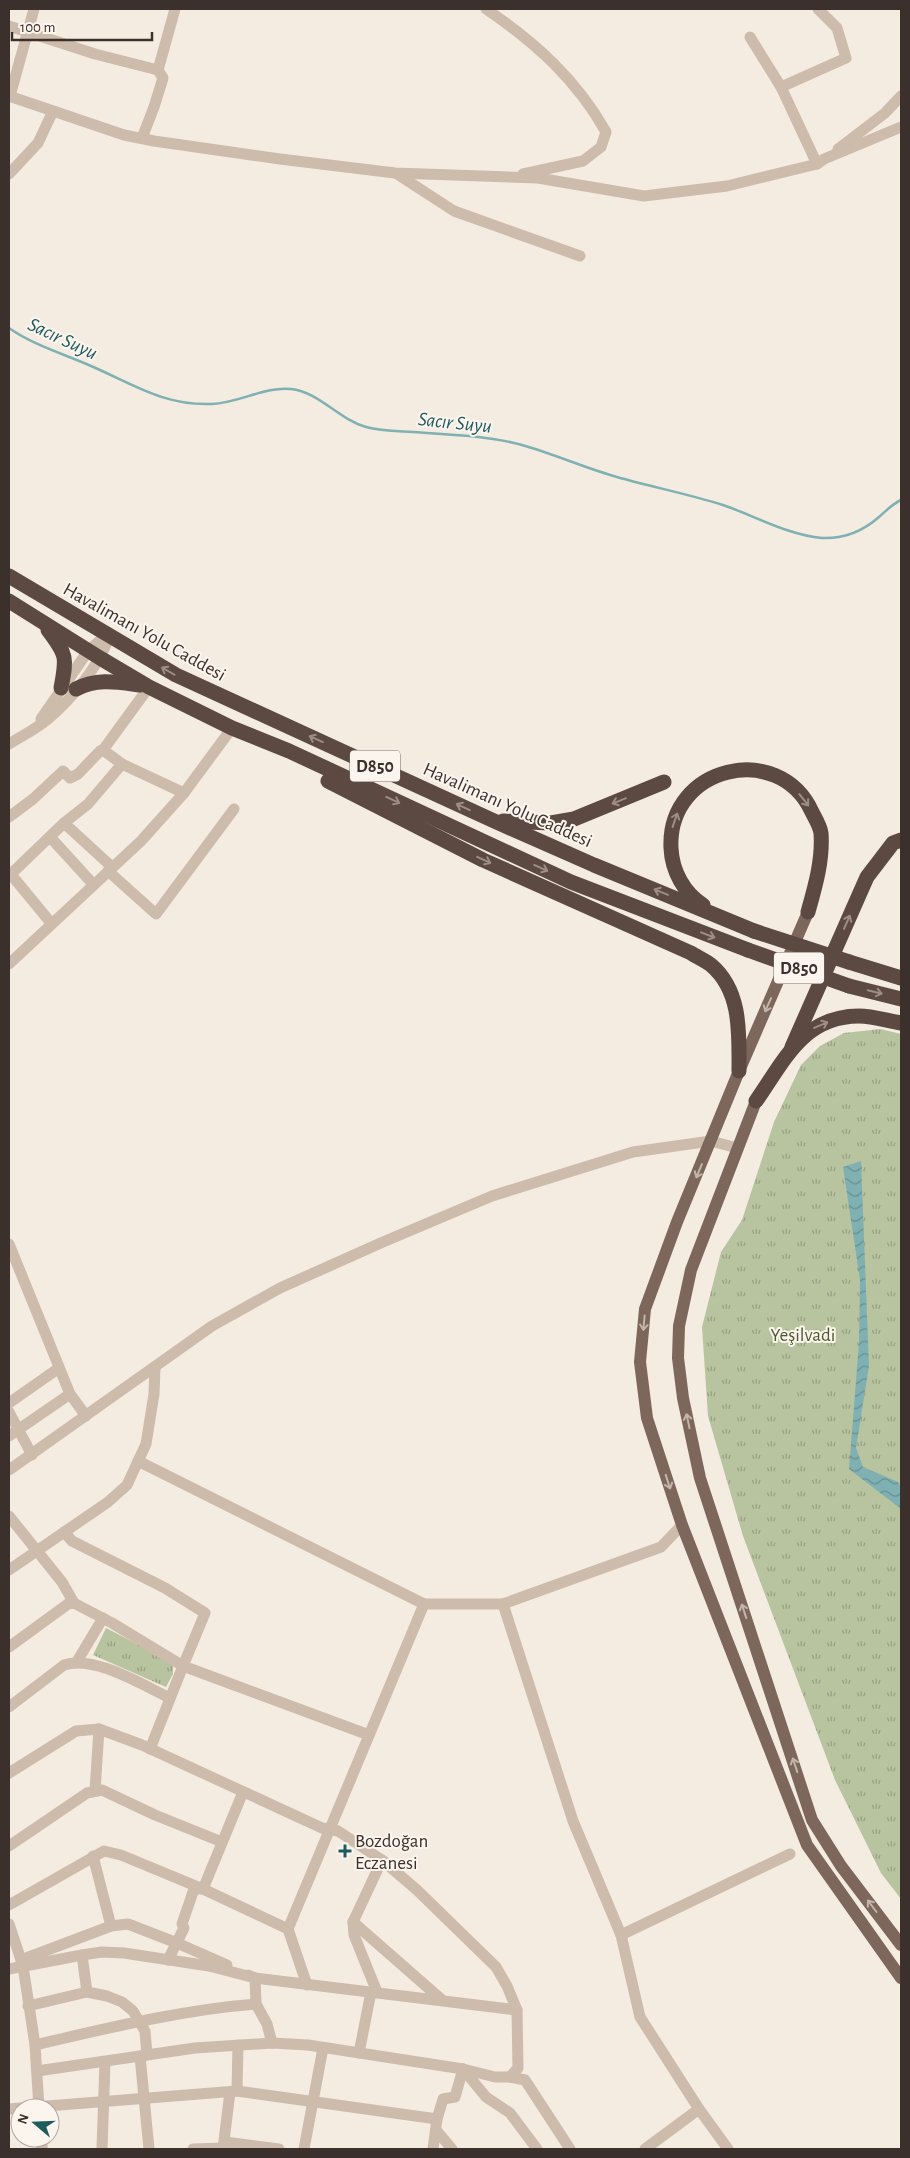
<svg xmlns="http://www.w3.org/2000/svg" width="910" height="2158" viewBox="0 0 910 2158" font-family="'Alegreya Sans',sans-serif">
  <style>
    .park { fill: url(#park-tufts) }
    .water { fill: url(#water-waves) }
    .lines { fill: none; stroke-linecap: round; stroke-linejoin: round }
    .stream { stroke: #7fb0b2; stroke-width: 2.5 }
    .minor { stroke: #cdbbac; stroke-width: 11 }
    .major { stroke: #7d675c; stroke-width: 12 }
    .highway { stroke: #5c4a42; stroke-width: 15 }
    .highway-bridge { stroke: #5c4a42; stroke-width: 15 }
    .oneway { stroke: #9c8e87 }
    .oneway2 { stroke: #c2b5ac }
    .poi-dot { fill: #1f5a5e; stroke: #fbf5ee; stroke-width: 2 }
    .labels { text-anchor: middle; stroke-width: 4; stroke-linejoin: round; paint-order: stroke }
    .shield { fill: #fbf5ee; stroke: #756b66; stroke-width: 1 }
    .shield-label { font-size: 18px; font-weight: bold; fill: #3b302b }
    .street-label { font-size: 19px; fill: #3b302b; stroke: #fbf5ee }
    .park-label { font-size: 19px; fill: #4a5a2e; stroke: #fbf5ee }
    .poi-label { font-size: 19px; fill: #3b302b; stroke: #fbf5ee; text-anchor: start }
    .water-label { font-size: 20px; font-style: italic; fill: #1f5a5e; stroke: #fbf5ee }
  </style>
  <defs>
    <pattern id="park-tufts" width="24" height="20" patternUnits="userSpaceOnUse" patternTransform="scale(1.25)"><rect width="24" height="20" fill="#b8c4a0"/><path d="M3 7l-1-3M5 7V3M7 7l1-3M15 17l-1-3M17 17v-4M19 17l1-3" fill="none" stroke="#97a083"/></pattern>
    <pattern id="water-waves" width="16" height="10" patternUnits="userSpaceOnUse" patternTransform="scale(1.25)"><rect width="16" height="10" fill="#7fb0b2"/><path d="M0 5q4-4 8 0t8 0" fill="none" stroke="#699091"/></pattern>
  </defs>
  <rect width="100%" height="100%" fill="#f4ebe1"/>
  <g class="park">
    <path d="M880,1029L901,1034V1899L881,1873L835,1780L743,1536L708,1416L702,1327L721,1252L742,1220L774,1122L801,1065L820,1046L844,1033Z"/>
    <path d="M106,1628L166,1659L173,1666V1674L166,1687L93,1655Z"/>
  </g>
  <path class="water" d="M861,1161L869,1366L856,1448L863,1467L898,1482L901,1487V1509L849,1469L859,1343L860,1280L843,1167Z"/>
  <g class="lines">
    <path class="stream" d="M9,328C33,345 64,354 91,366C133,384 164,406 212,404C239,403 266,386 291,389C319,392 338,419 366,427C381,431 398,431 413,432C450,435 486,435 522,445C554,454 585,468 617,477C652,487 688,494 723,505C755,516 788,535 822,538C843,539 863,531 879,517C886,511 892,504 901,500"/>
    <g class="minor">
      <path d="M486,9C535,42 577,80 606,132L601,147L583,161L523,174"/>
      <path d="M9,26L95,54L158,70"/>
      <path d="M750,37L781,87L817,164"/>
      <path d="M781,87L846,58L837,28L818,9"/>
      <path d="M9,96L124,135L154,141L280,159L395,173L538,178L644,196L727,186L817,164L824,159L901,127"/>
      <path d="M10,96L34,9"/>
      <path d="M142,138L154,107L163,78L158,70L175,9"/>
      <path d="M838,149L885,113L901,96"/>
      <path d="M9,174L38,143L53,111"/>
      <path d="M397,174L454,211L580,256"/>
      <path d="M149,687L103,750L122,764L184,793"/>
      <path d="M41,719L88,651L106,635"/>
      <path d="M9,744C22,736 36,729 48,719C70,701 101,664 109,636"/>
      <path d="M9,817L33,799L63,771L70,778L78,774L100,751L103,750"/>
      <path d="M64,823L112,867"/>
      <path d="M51,838L93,884"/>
      <path d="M108,871L156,914L234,809"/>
      <path d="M9,872L51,923"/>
      <path d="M11,874L64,823L88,804L122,764"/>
      <path d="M9,964L141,841L184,793L232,728"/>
      <path d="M9,1244L70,1394L86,1416"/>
      <path d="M9,1403L59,1368"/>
      <path d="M9,1412L32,1455"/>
      <path d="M9,1436L70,1394"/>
      <path d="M138,1461L424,1604L288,1929L307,1985"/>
      <path d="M9,1470L212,1326L280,1288L383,1242L492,1196L633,1152L711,1141L737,1148"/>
      <path d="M9,1516L62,1582L74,1603"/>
      <path d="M64,1532L72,1541L165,1588L205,1613L183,1666L369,1735"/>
      <path d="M9,1570L108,1502L127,1485L146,1444L154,1394L155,1367"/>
      <path d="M424,1604H503L661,1547L682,1525"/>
      <path d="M503,1604L573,1821L621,1935L790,1854"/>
      <path d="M9,1647L68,1604L74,1603L112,1623L183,1666L150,1749"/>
      <path d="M76,1663L103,1618"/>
      <path d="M9,1707L64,1665C95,1655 142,1685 170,1698"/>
      <path d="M9,1773L76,1731L99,1729L142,1745L322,1828L338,1831L382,1860L417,1890L496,1967L507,1986L517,2010L518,2068L510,2077H495L463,2069L308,2045L272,2043L195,2048L37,2071"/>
      <path d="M95,1791L99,1729"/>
      <path d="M9,1846L87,1793L102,1790L155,1815L222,1842"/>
      <path d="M93,1856L111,1926"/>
      <path d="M9,1905L104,1851L121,1855L203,1889L288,1929"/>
      <path d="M353,1922L442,2000"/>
      <path d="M9,1924L23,1966L35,2045L39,2108"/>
      <path d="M621,1935L640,2017L699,2109L645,2149"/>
      <path d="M82,1955L87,1992"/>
      <path d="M21,1960L111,1926L128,1924L177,1943L227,1965"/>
      <path d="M168,1960L184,1928L182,1924L194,1889H203L243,1792"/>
      <path d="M9,1969L82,1955L102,1952L124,1953L209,1966L255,1978L517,2010"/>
      <path d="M248,1975L255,1978L256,2004L267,2024L272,2043"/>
      <path d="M377,1992L354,1935L353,1922L382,1860"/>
      <path d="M28,2006L87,1992L107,1996L122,2002L133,2011L145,2031L147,2055"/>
      <path d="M35,2045C108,2028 181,2010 256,2004"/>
      <path d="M359,2053L371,1992"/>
      <path d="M140,2056L149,2149"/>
      <path d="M463,2069L486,2097L510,2113L537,2149"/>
      <path d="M510,2077L525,2080L570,2149"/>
      <path d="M237,2091L238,2045"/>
      <path d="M22,2108L237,2091L437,2119L443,2099L455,2097L463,2069"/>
      <path d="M9,2109L20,2108"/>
      <path d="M699,2109L728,2149"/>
      <path d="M436,2130L452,2149"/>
      <path d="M42,2138V2149"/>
      <path d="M225,2142L279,2149"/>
      <path d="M102,2149L105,2062"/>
      <path d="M193,2149L223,2148"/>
      <path d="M223,2149L230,2092"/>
      <path d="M304,2149L323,2048"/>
      <path d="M433,2149L437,2119"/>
    </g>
    <g class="major">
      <path d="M808,912L739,1071L677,1222L645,1309L640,1362L647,1418L682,1525L807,1845L901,1978"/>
      <path d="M756,1101L691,1270L679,1326L678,1358L683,1398L700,1478L812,1820L841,1866L901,1945"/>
    </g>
    <g class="highway">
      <path d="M9,576L176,675L492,820L594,865L754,931"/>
      <path d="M9,601L100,658L149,687L232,728L289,751L571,882L748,950"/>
      <path d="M48,630C67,655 67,657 61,688"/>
      <path d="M76,689C97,678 117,682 140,685"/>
      <path d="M328,781L483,860L691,953C697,957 705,960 711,965C742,991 739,1035 739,1071"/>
      <path d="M503,821L551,823L574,819L664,782"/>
      <path d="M703,905C684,893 672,871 671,848C667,766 779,740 812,812C815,818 820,826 821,833C823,860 815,887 808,912"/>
      <path d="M849,962L901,978"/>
      <path d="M849,986L901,999"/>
      <path d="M792,1047L867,877L893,843L901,840"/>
      <path d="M756,1101C784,1061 803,1016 859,1016C873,1016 888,1021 901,1023"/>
    </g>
    <g class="highway-bridge">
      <path d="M754,931L849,962"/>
      <path d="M748,950L849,986"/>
    </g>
  </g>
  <defs><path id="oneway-shaft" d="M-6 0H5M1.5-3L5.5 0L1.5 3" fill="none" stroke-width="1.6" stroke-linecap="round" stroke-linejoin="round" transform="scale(1.25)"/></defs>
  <g class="oneway">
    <use href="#oneway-shaft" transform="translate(168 671) rotate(-150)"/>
    <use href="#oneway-shaft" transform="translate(316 739) rotate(-156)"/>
    <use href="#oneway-shaft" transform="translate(393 800) rotate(25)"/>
    <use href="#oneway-shaft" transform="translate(804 800) rotate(52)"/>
    <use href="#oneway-shaft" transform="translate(619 801) rotate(158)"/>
    <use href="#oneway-shaft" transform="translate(463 807) rotate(-155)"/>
    <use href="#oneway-shaft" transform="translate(675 820) rotate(-71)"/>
    <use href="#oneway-shaft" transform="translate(484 860) rotate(25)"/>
    <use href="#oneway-shaft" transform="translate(541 868) rotate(24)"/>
    <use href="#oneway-shaft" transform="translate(661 892) rotate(-158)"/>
    <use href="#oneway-shaft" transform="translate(847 922) rotate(-66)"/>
    <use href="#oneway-shaft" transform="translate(708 935) rotate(21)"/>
    <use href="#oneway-shaft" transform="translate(875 992) rotate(14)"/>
    <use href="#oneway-shaft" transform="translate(821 1025) rotate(-23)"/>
  </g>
  <g class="oneway2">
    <use href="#oneway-shaft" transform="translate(768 1005) rotate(114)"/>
    <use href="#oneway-shaft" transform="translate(699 1171) rotate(113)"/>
    <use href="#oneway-shaft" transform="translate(644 1323) rotate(95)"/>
    <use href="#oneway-shaft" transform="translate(688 1421) rotate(-102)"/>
    <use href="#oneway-shaft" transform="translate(668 1482) rotate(72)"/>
    <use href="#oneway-shaft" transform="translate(744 1611) rotate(-108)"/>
    <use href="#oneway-shaft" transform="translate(795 1765) rotate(-108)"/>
    <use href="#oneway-shaft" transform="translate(872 1906) rotate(-127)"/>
  </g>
  <path class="poi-dot" d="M342.5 1843.5h5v5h5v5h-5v5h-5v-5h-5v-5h5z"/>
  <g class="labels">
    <g class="shield">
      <rect x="350" y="750.5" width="50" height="31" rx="4"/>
      <rect x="774" y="952.5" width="50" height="31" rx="4"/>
    </g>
    <g class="shield-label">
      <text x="375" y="772">D850</text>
      <text x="799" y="974">D850</text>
    </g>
    <g class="street-label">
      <text transform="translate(145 631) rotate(29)" y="7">Havalimanı Yolu Caddesi</text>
      <text transform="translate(508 804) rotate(24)" y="7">Havalimanı Yolu Caddesi</text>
    </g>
    <g class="park-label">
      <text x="803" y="1341">Yeşilvadi</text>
    </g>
    <g class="poi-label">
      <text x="355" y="1847">Bozdoğan<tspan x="355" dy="22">Eczanesi</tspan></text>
    </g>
    <g class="water-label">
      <text transform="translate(63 338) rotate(25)" y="7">Sacır Suyu</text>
      <text transform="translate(455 422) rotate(6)" y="7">Sacır Suyu</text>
    </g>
  </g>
  <rect width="910" height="2158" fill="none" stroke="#3b302b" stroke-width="20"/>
  <g transform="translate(35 2123) rotate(289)"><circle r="24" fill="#fbf5ee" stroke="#aea6a0"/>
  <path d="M0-4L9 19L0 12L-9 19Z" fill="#1f5a5e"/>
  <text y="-8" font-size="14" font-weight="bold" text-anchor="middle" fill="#3b302b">N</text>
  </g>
  <path d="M12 32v8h140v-8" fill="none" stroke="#3b302b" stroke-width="2.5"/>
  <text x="20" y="32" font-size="15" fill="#3b302b" stroke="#fbf5ee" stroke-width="4" paint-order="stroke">100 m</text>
</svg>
